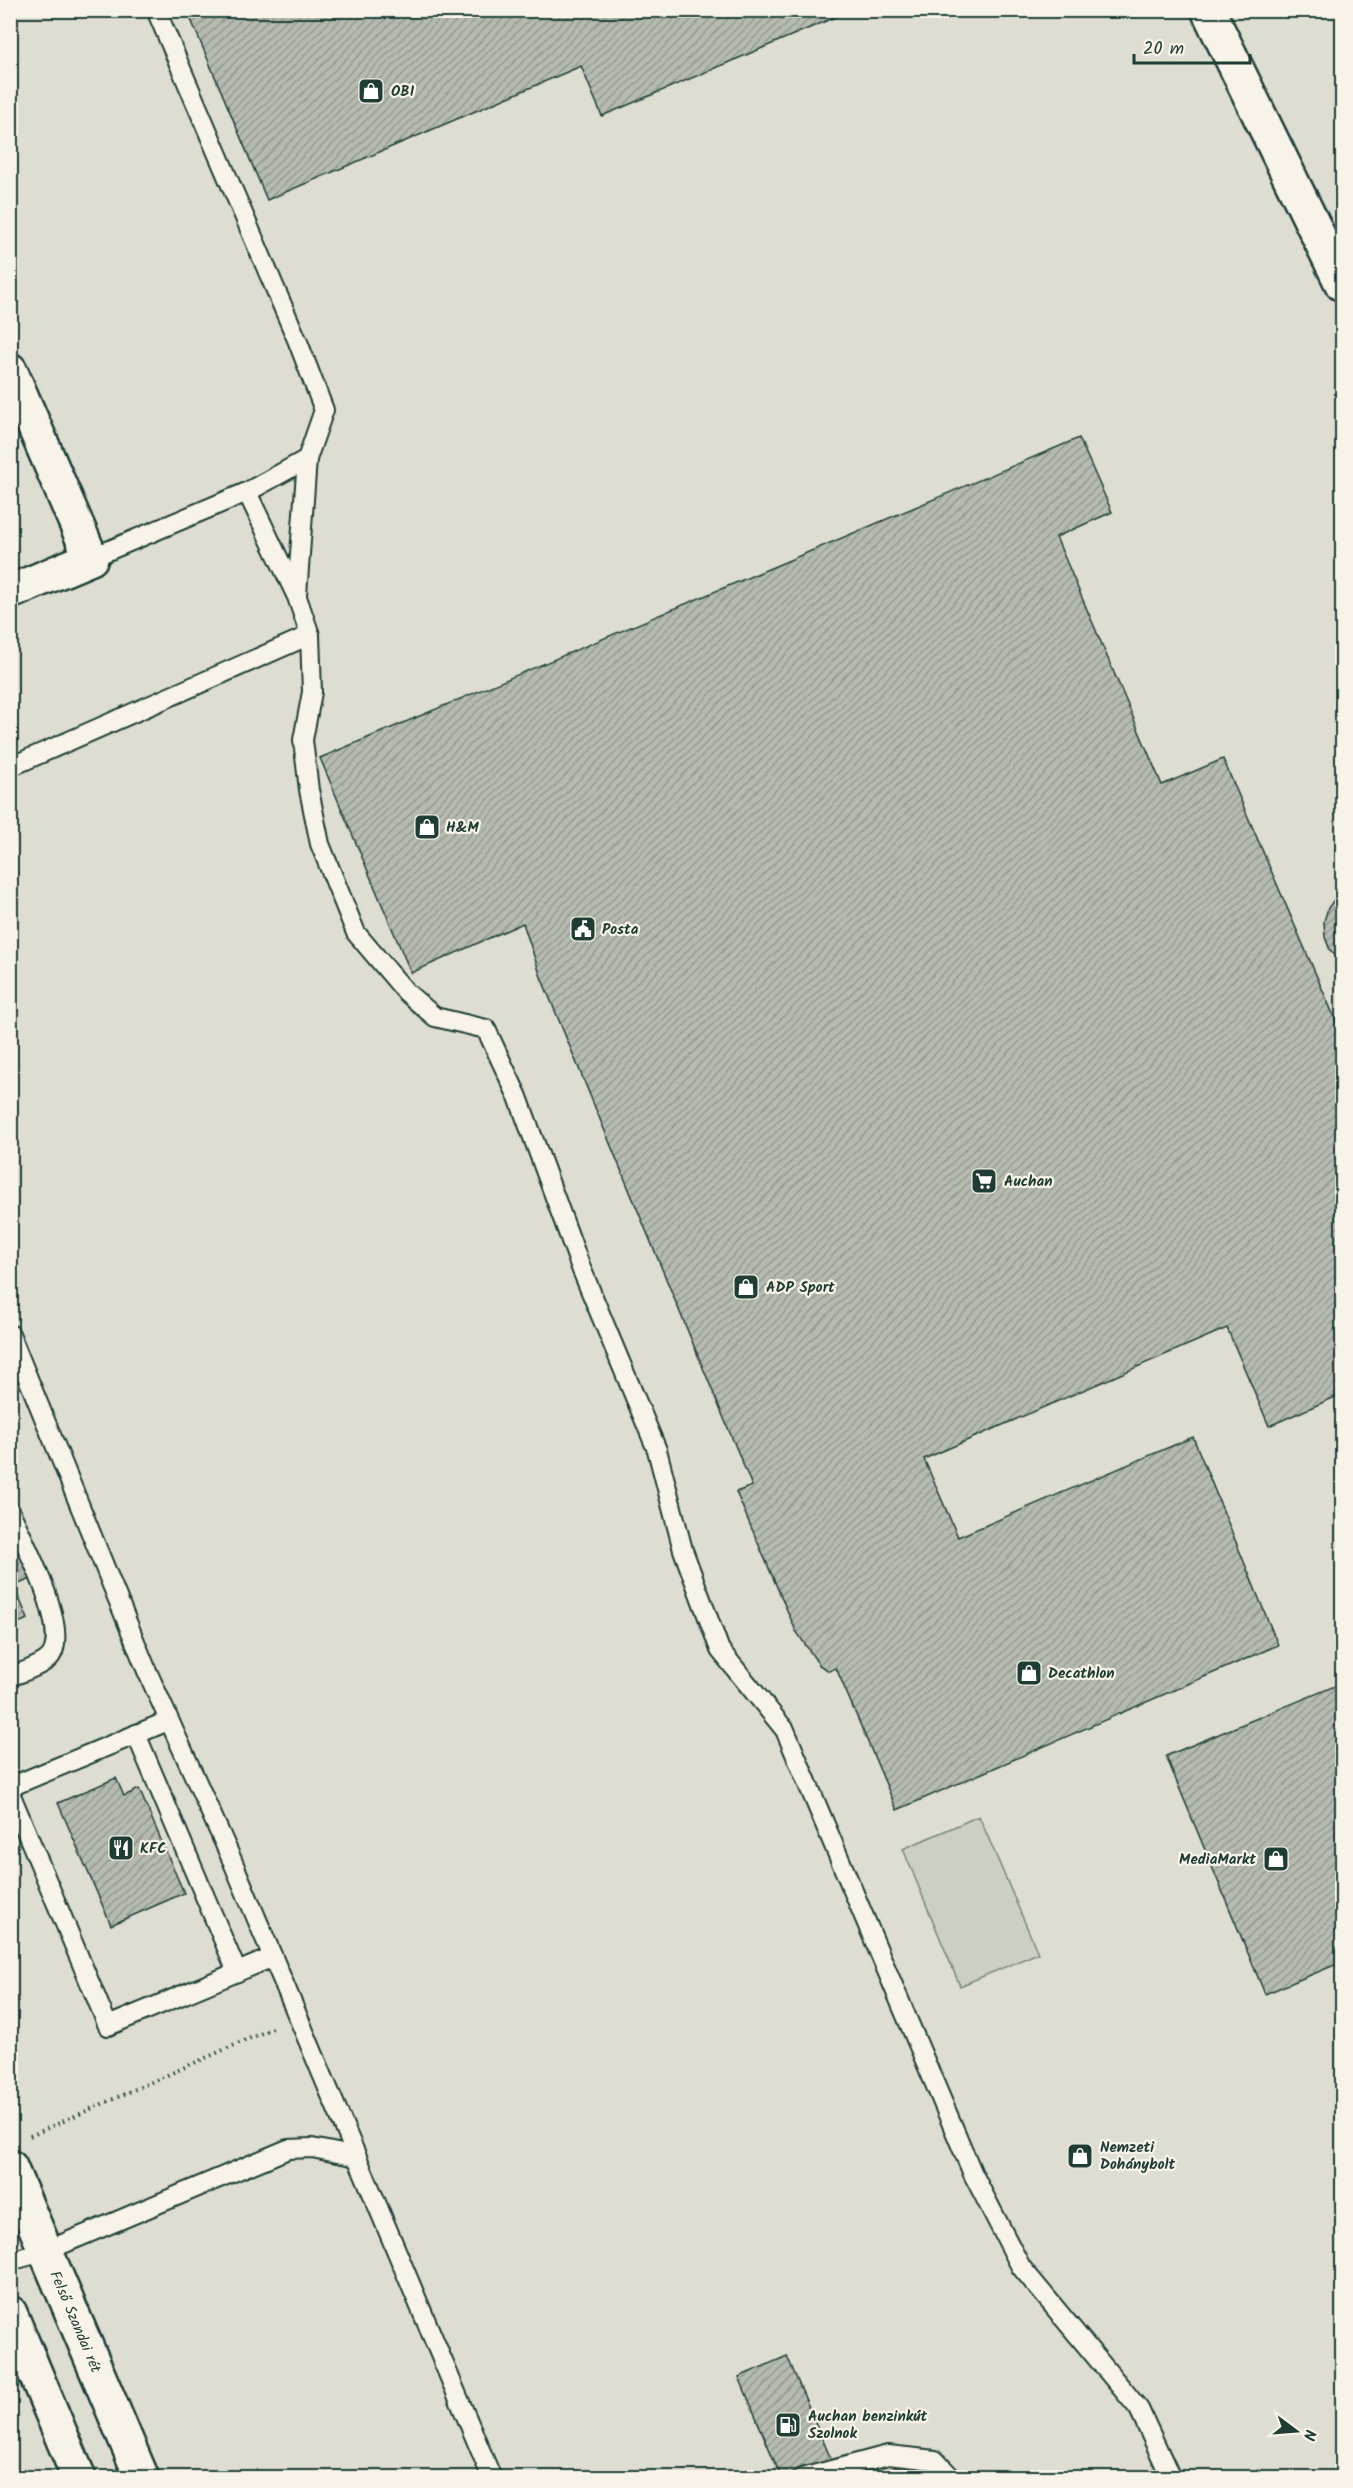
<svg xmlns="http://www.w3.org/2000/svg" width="1353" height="2488" viewBox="0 0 1353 2488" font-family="Kalam,sans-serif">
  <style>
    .built { fill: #ddddd2 }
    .garden { fill: #cccfc4; stroke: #76867c; stroke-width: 1.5 }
    .building { fill: url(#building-hatch); stroke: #1f3d34; stroke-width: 1.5 }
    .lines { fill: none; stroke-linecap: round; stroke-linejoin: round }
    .lane-casing { stroke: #1f3d34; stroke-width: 22 }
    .street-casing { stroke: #1f3d34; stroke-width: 38 }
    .path { stroke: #1f3d34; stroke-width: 4; stroke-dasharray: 1.5 4.5; stroke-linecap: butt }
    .lane { stroke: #f7f3e8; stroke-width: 18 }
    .street { stroke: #f7f3e8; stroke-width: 33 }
    .labels { text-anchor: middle; stroke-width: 4.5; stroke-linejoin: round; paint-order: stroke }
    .poi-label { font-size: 15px; font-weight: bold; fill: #1f3d34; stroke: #f7f3e8; text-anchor: start }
    .street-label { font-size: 15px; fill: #1f3d34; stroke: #f7f3e8 }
  </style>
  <defs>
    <pattern id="building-hatch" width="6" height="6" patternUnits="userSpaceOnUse" patternTransform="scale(1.5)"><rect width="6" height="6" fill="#b5bbb0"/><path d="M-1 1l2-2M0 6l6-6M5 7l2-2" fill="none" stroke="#939990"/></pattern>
  </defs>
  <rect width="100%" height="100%" fill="#eeece1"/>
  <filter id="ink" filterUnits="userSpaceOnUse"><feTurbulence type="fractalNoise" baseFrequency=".0167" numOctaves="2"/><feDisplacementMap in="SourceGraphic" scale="12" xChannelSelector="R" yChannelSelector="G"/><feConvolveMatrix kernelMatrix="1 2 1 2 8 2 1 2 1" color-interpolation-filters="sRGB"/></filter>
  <g filter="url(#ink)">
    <rect class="built" x="11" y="11" width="1331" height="2466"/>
    <path class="garden" d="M979,1816L1038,1953L960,1986L903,1849Z"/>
    <g class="building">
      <path d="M187,10H852L602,116L581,66L267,200Z"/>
      <path d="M1079,438L1112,512L1056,537L1162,785L1223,759L1342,1035V1394L1269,1426L1227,1328L924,1459L958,1537L1193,1437L1278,1645L897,1810L836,1668L829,1671L819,1665L796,1631L736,1492L752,1486L541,977L523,923L411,973L320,758Z"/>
      <path d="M1342,892V962L1330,950L1325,937L1324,921L1328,908L1336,897Z"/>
      <path d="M17,1541L33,1578L14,1586L28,1619L10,1626V1544Z"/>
      <path d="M1342,1683V1962L1265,1994L1166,1756Z"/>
      <path d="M116,1778L124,1796L139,1789L184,1893L111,1925L58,1803Z"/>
      <path d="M787,2356L839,2478H781L779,2472L739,2377Z"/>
    </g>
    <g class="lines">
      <g class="lane-casing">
        <g id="lane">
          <path d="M247,492L297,597L310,635L312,692L303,740L309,790L320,844L356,933L406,992L435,1017L486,1029L518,1097L581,1268L657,1450L683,1550L720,1650L785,1730L973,2174L1021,2267L1139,2409L1171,2478"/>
          <path d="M91,558L247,492L307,459L324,410L298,342L156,10"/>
          <path d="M297,595L307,459"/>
          <path d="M10,767L310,635"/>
          <path d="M10,1334L147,1671L232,1860L492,2478"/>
          <path d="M10,1511C22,1539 75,1635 48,1659C39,1667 22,1672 10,1677"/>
          <path d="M136,1734L237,1972"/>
          <path d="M10,1787L168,1721"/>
          <path d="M10,1793L108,2026L273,1957"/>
          <path d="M10,2261L46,2251L288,2149L312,2148L357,2157"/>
          <path d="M802,2478L888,2455L935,2460L952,2478"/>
        </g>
      </g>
      <g class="street-casing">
        <g id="street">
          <path d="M1208,10L1342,284"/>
          <path d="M10,370L91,558L10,592"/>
          <path id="s1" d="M10,2167L142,2478"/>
          <path d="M10,2313L79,2478"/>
        </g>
      </g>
      <path class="path" d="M30,2136L273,2028"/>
      <use href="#lane" class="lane"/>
      <use href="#street" class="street"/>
    </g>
  </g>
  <defs>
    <g id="shop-square" transform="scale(1.35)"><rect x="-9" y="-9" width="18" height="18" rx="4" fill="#1f3d34" stroke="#f7f3e8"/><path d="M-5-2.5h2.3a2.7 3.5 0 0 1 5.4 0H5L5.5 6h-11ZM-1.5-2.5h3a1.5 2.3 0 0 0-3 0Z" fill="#fff"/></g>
    <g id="civic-square" transform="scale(1.35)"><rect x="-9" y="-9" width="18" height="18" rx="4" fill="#1f3d34" stroke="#f7f3e8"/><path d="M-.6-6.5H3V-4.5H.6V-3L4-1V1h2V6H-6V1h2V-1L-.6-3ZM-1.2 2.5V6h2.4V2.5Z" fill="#fff"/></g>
    <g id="supermarket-square" transform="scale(1.35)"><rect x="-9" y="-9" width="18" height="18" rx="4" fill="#1f3d34" stroke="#f7f3e8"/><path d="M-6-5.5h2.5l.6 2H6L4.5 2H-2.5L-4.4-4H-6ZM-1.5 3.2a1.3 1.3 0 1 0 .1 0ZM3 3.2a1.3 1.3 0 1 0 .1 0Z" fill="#fff"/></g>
    <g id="restaurant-square" transform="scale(1.35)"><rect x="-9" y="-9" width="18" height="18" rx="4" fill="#1f3d34" stroke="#f7f3e8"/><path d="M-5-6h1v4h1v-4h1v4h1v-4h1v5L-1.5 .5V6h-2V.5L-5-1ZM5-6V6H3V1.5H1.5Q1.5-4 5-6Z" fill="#fff"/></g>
    <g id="fuel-square" transform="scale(1.35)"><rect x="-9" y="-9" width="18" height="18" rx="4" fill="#1f3d34" stroke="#f7f3e8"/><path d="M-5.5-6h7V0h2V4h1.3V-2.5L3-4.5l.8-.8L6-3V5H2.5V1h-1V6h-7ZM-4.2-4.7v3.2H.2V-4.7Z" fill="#fff"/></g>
  </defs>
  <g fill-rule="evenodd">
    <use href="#shop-square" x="371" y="91"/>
    <use href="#shop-square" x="427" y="827"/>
    <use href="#civic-square" x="583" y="929"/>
    <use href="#supermarket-square" x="984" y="1181"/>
    <use href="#shop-square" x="746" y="1287"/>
    <use href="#shop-square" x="1029" y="1673"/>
    <use href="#restaurant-square" x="121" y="1848"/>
    <use href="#shop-square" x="1276" y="1859"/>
    <use href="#shop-square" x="1080" y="2156"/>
    <use href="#fuel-square" x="788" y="2425"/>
  </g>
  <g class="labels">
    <g class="poi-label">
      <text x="391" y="96">OBI</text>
      <text x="446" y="832">H&amp;M</text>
      <text x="602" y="934">Posta</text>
      <text x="1004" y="1186">Auchan</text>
      <text x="766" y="1292">ADP Sport</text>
      <text x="1048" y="1678">Decathlon</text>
      <text x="140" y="1853">KFC</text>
      <text x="1256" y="1864" text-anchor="end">MediaMarkt</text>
      <text x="1100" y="2152">Nemzeti<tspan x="1100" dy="17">Dohánybolt</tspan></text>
      <text x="808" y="2421">Auchan benzinkút<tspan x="808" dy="17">Szolnok</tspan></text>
    </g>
    <g class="street-label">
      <text dy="5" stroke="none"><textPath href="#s1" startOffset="168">Felső Szandai rét</textPath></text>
    </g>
  </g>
  <rect width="1353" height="2488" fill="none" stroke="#f7f3e8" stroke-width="36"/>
  <rect x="18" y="18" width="1317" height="2452" fill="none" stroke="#1f3d34" stroke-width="2" filter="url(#ink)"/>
  <g transform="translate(1296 2431) rotate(106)" stroke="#f7f3e8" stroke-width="4.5" paint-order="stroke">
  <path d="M0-4.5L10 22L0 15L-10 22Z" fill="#1f3d34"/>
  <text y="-9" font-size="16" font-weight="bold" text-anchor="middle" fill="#1f3d34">N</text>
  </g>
  <path d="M1134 54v9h116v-9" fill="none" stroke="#1f3d34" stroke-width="3"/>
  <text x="1143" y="54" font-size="18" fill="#1f3d34" stroke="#f7f3e8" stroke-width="4.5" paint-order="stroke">20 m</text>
</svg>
